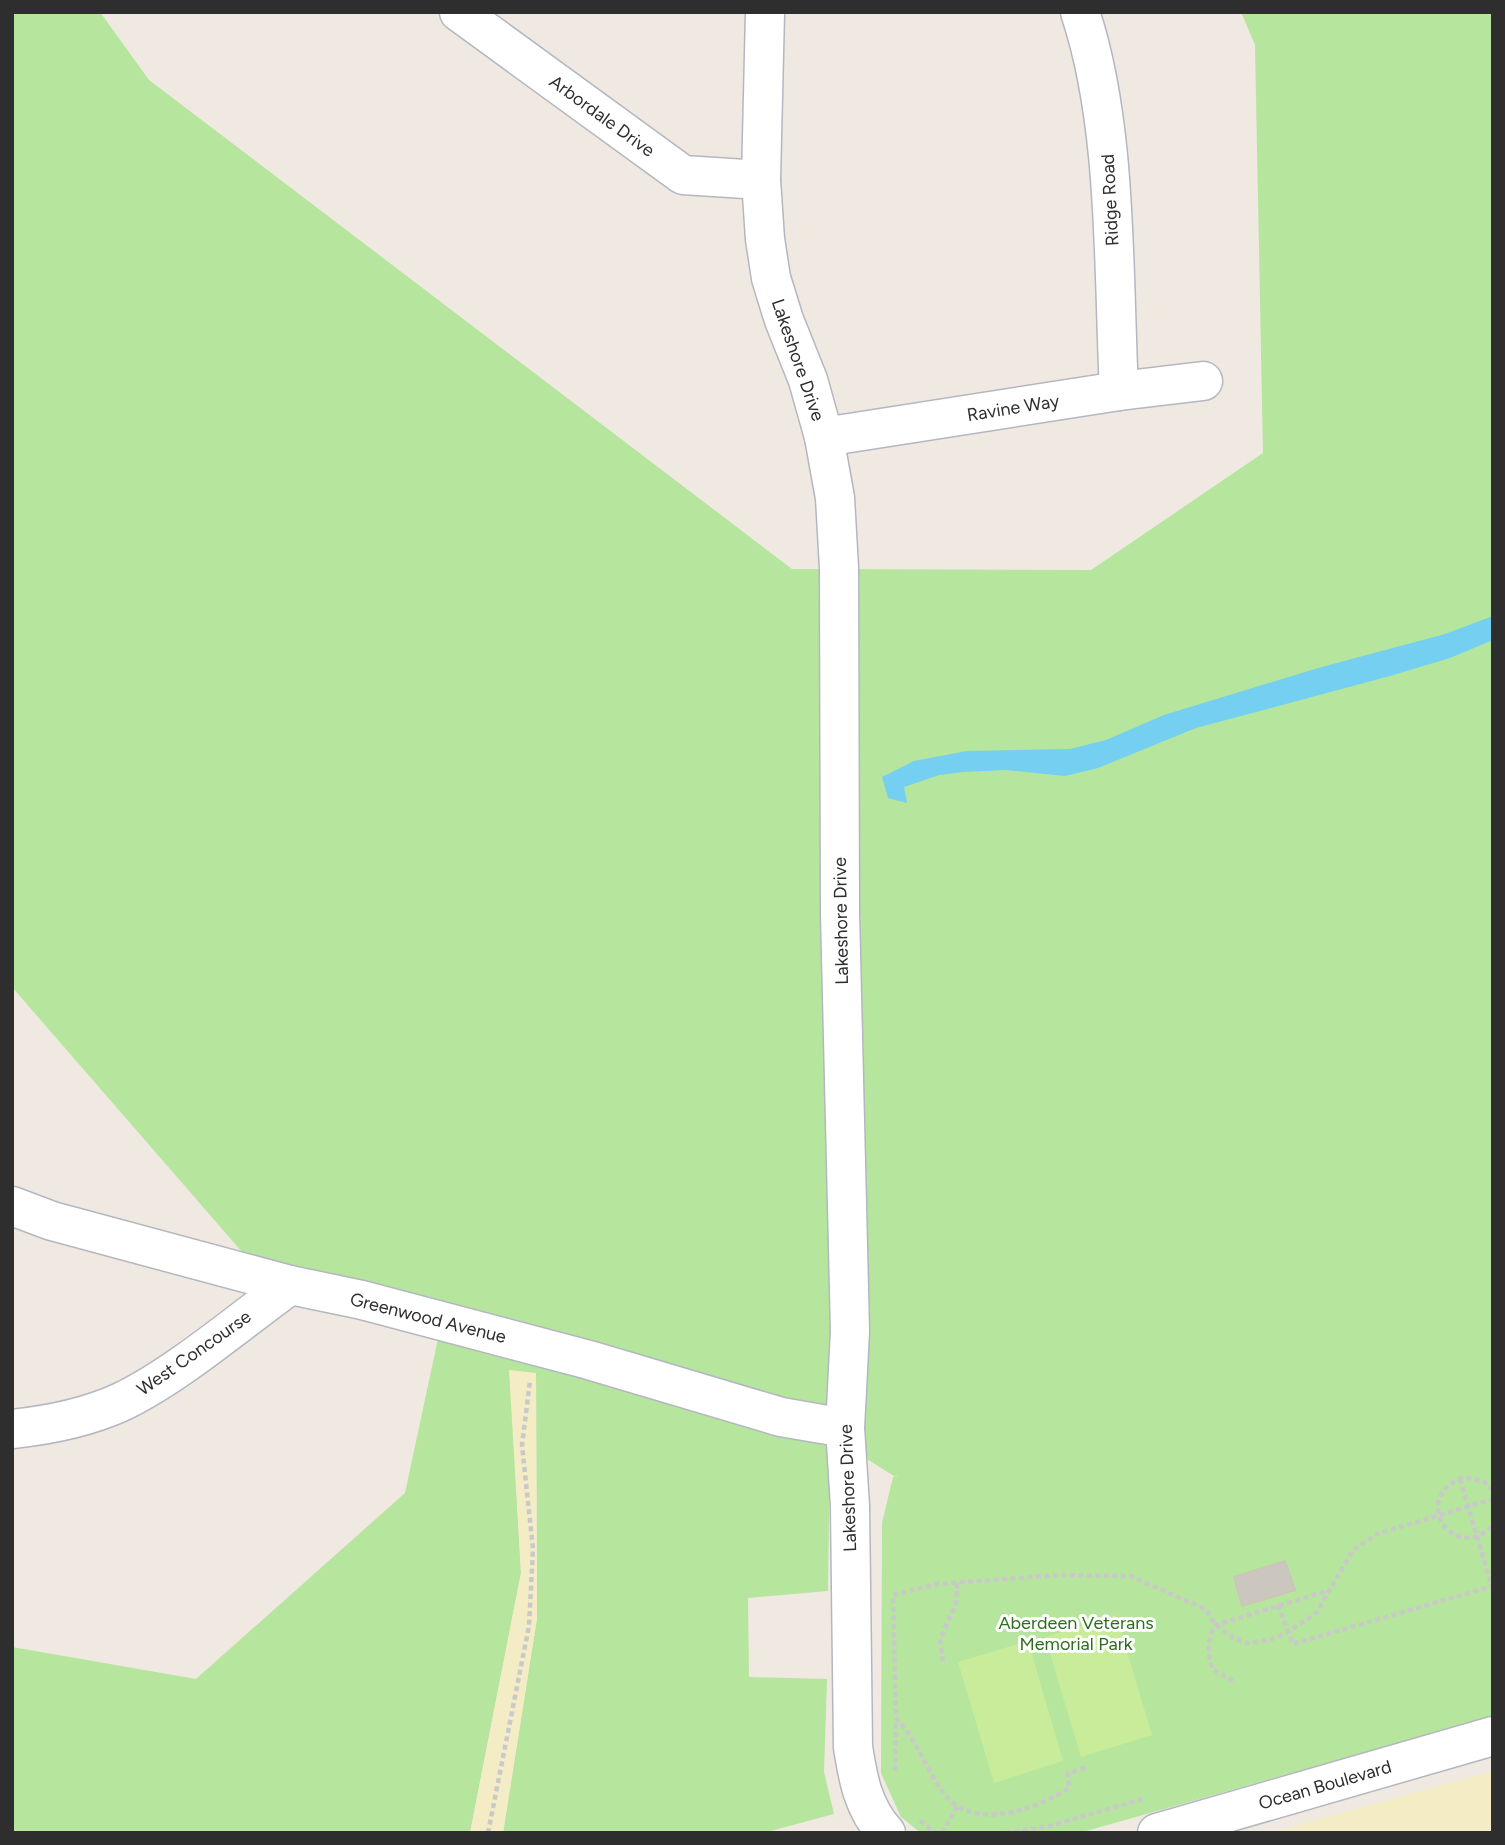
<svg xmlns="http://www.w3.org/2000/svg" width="1505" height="1845" viewBox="0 0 1505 1845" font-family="Figtree,sans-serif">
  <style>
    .green { fill: #b6e59e }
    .sand { fill: #f3ecc5 }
    .pitch { fill: #c9ec9a }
    .water { fill: #75cff0 }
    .building { fill: #cbc7bf; stroke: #cbc5ba; stroke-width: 2 }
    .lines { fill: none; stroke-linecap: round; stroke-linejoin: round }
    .minor-casing { stroke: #b4b7c1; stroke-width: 41 }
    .path { stroke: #c9c9c9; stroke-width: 4.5; stroke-dasharray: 5 3.5; stroke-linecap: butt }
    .minor { stroke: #fff; stroke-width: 38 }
    .labels { text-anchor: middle; stroke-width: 6; stroke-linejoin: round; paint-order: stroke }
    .street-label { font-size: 18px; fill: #2e2e2e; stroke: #fff }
    .park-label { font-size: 18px; fill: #2c6e1b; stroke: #fff }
  </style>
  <rect width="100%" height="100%" fill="#efe9e1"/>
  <path class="green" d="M12,12H100L149,80L792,569L1091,570L1263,453L1255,45L1241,12H1493V1716L1079,1833H921L901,1817L881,1773L882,1523L893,1477L899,1475L894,1476L830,1436L828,1591L748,1598L749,1677L827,1679L824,1772L834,1814L763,1833H503L537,1618L536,1373L510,1371L521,1573L470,1833H12V1647L196,1679L405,1493L442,1320L249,1260L12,987Z"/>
  <g class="sand">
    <path d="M509,1370L536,1373L537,1618L503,1833H470L521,1573Z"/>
    <path d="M1493,1771V1833H1269Z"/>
  </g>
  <g class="pitch">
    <path d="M1116,1615L1152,1735L1081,1757L1045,1637Z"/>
    <path d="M1028,1641L1063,1761L994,1783L958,1662Z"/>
  </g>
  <path class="water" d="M1493,616V640L1450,658L1390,676L1196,728L1098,768L1065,776L1005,770L963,772L939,775L904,787L907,803L888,798L882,777L914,761L967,751L1070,749L1106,740L1164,715L1318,668L1445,634Z"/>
  <path class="building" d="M1285,1561L1295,1590L1242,1606L1234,1577Z"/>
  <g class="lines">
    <g class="minor-casing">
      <g id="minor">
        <path d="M459,12L683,175L761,180"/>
        <path d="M765,12L761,180L765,239L771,278L784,320L808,380L824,437L835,498L839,568L840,912L850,1331L845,1428L850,1506L853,1747C858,1779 863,1808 886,1833"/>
        <path d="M1080,12C1118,125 1113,271 1119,391"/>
        <path d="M824,437L1119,391L1203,381"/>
        <path d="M12,1206L52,1221L290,1285L362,1300L589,1360L781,1417L845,1428"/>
        <path d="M12,1429C50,1425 86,1418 121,1402C176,1376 240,1321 290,1285"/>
        <path d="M1157,1833L1493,1736"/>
      </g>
    </g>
    <g class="path">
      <path d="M1460,1479L1493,1591"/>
      <path d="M1493,1490L1484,1482L1464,1477C1408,1497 1454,1566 1493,1525"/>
      <path d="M1278,1605L1293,1644L1493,1586"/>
      <path d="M943,1661L940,1639L956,1604L957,1582"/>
      <path d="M1233,1681L1212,1669C1208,1652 1206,1640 1216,1625L1330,1590"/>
      <path d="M1085,1768L1068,1773L1069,1788C1036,1809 975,1832 945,1795C926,1771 918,1741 896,1718L893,1595L937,1584L1060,1575L1130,1576L1205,1609L1216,1625L1233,1638L1247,1643L1270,1640L1288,1632L1316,1613L1353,1550L1377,1534L1493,1499"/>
      <path d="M895,1771L896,1720"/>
      <path d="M920,1821L936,1833"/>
      <path d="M488,1833L529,1626L533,1549L522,1445L530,1381"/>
      <path d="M942,1833L957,1807"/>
      <path d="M1006,1833L1049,1826L1143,1799"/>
    </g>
    <use href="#minor" class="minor"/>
  </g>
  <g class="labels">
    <g class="street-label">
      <text transform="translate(602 116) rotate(36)" y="6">Arbordale Drive</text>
      <text transform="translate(1110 200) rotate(-93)" y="6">Ridge Road</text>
      <text transform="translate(798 360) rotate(71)" y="6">Lakeshore Drive</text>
      <text transform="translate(1013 408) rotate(-9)" y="6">Ravine Way</text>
      <text transform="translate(841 921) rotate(-91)" y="6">Lakeshore Drive</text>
      <text transform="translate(428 1318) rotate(14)" y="6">Greenwood Avenue</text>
      <text transform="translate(194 1353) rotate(-35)" y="6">West Concourse</text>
      <text transform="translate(848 1488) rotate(-92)" y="6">Lakeshore Drive</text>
      <text transform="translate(1325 1785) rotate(-16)" y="6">Ocean Boulevard</text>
    </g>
    <g class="park-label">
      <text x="1076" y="1629">Aberdeen Veterans<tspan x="1076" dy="21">Memorial Park</tspan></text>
    </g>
  </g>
  <rect width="1505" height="1845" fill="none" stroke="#2e2e2e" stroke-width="28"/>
</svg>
